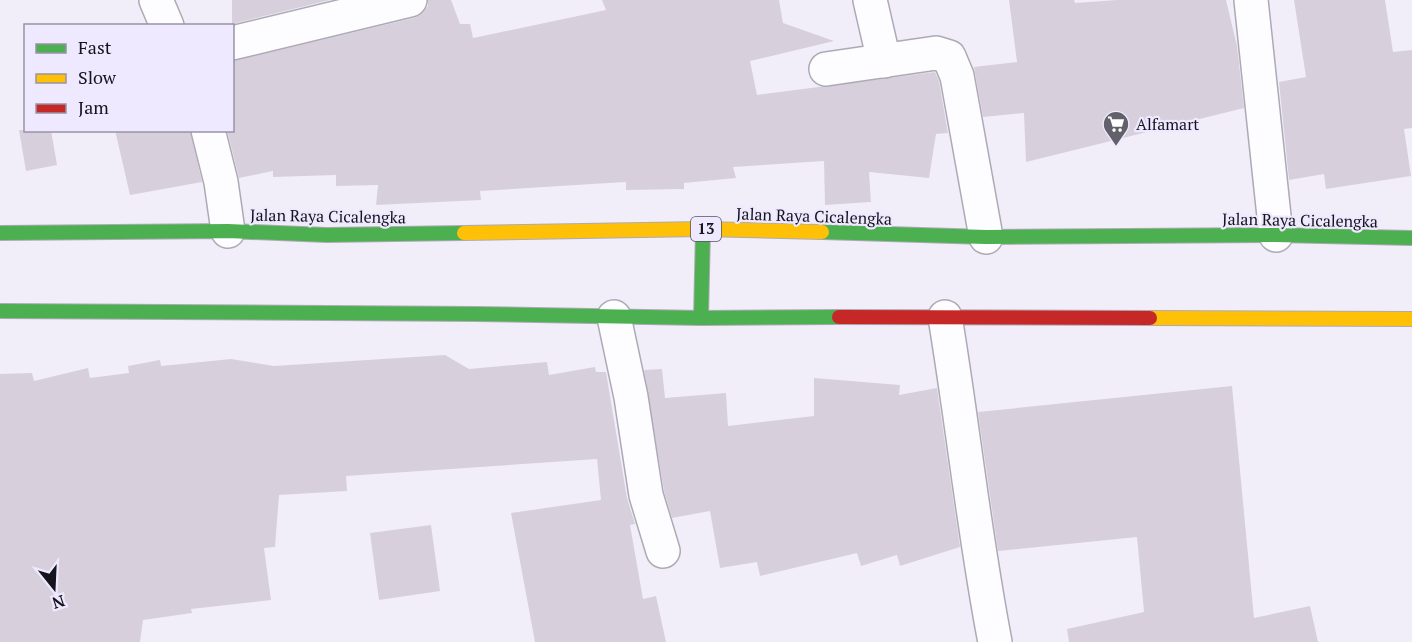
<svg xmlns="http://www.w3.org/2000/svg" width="1412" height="642" viewBox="0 0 1412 642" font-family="'PT Serif',serif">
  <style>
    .building { fill: #d8cfdd }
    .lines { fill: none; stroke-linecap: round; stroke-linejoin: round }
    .street-casing { stroke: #adaab5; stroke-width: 36 }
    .fast-casing { stroke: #adaab5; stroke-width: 16 }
    .slow-casing { stroke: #adaab5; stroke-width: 16 }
    .jam-casing { stroke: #adaab5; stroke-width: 16 }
    .street { stroke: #fdfcfe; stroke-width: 33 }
    .fast { stroke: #4caf50; stroke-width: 14 }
    .slow { stroke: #ffc107; stroke-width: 14 }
    .jam { stroke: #c62828; stroke-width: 14 }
    .labels { text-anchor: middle; stroke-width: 4.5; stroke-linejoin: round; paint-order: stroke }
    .shield { fill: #efe9ff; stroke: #565360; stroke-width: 1.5 }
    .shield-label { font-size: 15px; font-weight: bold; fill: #15131c }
    .poi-label { font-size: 16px; fill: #15131c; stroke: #efe9ff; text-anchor: start }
    .street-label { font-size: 16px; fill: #15131c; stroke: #efe9ff }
  </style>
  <rect width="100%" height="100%" fill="#f1eefa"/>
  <g class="building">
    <path d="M232,0H330L232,24Z"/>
    <path d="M428,0H451L460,24H470L473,38L606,10L602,0H779L783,23L834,41L750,61L757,95L935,72L939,81L948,133L936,134L929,178L869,172L871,202L825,205L824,161L733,167L736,178L684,183V189L626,190V182L592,184L480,191L481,200L376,205L378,185L336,186V175L273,177V171L239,178L227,130H232V61L414,18L423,13L428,6Z"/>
    <path d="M1009,0H1074L1075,3L1117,0H1226L1237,46L1244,108L1026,162L1024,113L983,117L974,67L1017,62Z"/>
    <path d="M1294,0H1385L1393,52L1412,50V128L1404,129L1411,176L1326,189L1324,174L1289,180L1279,82L1306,77Z"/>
    <path d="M19,130H51L57,165L26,171Z"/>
    <path d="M115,130H190L202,182L130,195Z"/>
    <path d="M445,355L469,369L547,362L549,375L595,367L596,372H606L627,498L635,524L630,525L643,599L656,596L666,642H535L511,513L601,500L597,459L346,476L347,491L279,495L275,547L264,548L271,600L191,609L192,613L143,620L140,642H0V374L32,373L34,381L88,368L90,378L129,373L128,366L160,360L161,366L231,359L274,366Z"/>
    <path d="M662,369L665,398L726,393L728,426L814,416V378L900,385L899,395L937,388L960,547L900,566L897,555L861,566L857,553L760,576L757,562L720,568L710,511L672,518L664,491L644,370Z"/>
    <path d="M1232,386L1254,618L1310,606L1318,642H1069L1067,629L1144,612L1137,537L998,551L978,412Z"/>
    <path d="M431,525L440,591L379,600L370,533Z"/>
  </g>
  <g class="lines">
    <g class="street-casing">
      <g id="street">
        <path d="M156,0L167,26"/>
        <path d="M870,0L884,61"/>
        <path d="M1251,0L1276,235"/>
        <path d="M232,43L410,0"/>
        <path d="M826,69L936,53L949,57L957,76L986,237"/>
        <path d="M208,130L221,182L228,231"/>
        <path d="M614,317L631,397L646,495L663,551"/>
        <path d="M945,317C963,425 974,534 995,642"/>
      </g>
    </g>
    <g class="fast-casing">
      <g id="fast">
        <path d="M822,232L986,237L1276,235L1412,238"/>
        <path d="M0,233L228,231L327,235L464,233"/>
        <path d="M0,311L475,314L701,318L839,317"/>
        <path d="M701,318L703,229"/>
      </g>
    </g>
    <g class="slow-casing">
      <g id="slow">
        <path d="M464,233L703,229L822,232"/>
        <path d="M1150,318L1412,319"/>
      </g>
    </g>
    <g class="jam-casing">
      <path id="jam" d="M839,317L1150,318"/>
    </g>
    <use href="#street" class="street"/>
    <use href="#fast" class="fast"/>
    <use href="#slow" class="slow"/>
    <use href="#jam" class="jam"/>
  </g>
  <defs>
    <g id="supermarket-pin" transform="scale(1.35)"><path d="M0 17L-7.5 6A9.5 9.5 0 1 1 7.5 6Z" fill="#62606a" stroke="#efe9ff"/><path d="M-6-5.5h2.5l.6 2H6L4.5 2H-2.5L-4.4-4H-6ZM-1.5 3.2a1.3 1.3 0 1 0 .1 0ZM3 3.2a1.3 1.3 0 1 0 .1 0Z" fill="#fff"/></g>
  </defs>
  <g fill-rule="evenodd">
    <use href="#supermarket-pin" x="1116" y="124"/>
  </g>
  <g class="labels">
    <rect class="shield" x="691" y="217" width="30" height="24" rx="4.5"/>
    <g class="shield-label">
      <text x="706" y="234">13</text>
    </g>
    <g class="poi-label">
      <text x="1136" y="130">Alfamart</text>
    </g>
    <g class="street-label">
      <text transform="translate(328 216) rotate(1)" y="6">Jalan Raya Cicalengka</text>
      <text transform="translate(814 216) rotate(2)" y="6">Jalan Raya Cicalengka</text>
      <text transform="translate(1300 220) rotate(1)" y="6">Jalan Raya Cicalengka</text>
    </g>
  </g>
  <rect x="24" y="24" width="210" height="108" fill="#efe9ff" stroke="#9893a4" stroke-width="1.5"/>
  <rect x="36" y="44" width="30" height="9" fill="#4caf50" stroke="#9893a4" stroke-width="1.5"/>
  <text x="78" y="54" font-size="18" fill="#15131c">Fast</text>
  <rect x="36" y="74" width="30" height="9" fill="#ffc107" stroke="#9893a4" stroke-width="1.5"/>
  <text x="78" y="84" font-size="18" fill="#15131c">Slow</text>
  <rect x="36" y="104" width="30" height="9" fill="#c62828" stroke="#9893a4" stroke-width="1.5"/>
  <text x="78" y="114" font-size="18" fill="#15131c">Jam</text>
  <g transform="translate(54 588) rotate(162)" stroke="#efe9ff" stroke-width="4.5" paint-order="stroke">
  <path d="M0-4.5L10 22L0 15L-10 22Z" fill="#15131c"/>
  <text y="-9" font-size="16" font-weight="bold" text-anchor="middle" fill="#15131c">N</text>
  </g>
</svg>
